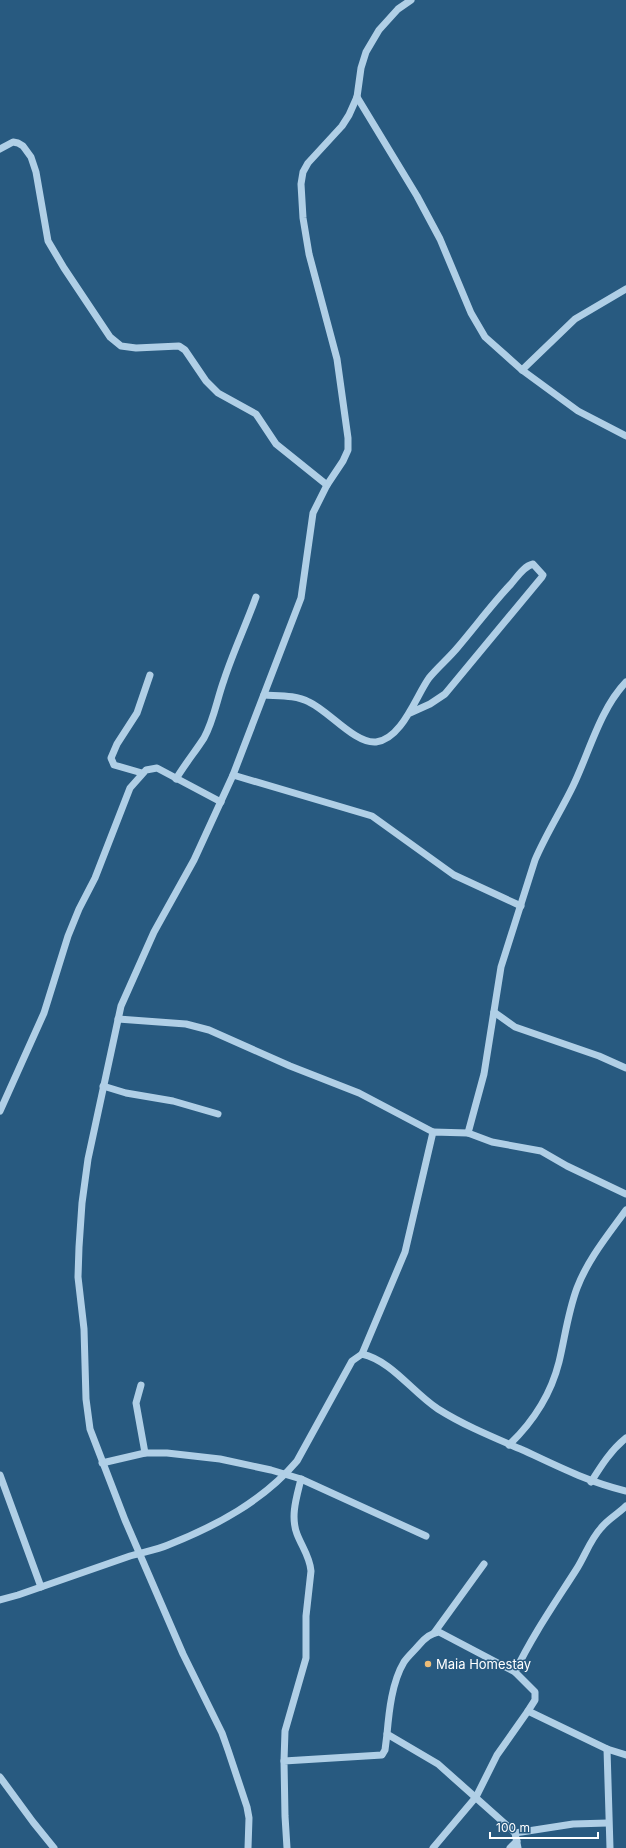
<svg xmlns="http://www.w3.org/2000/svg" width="626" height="1848" viewBox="0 0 626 1848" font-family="Inter,sans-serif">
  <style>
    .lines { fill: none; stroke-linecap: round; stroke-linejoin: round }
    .minor { stroke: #b0cfe6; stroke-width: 7 }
    .poi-dot { fill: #edbc77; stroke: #285a80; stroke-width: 1.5 }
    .labels { text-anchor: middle; stroke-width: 3; stroke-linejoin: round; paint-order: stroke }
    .poi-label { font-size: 13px; fill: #fff; stroke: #285a80; text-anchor: start }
  </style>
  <rect width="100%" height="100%" fill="#285a80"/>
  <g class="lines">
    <g class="minor">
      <path d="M357,97L417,196L440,239L471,313L485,337L522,370L578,411L626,436"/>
      <path d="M0,149L13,142L18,143L23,146L31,157L36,172L48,241L64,268L110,337L121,346L136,348L179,346L185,350L206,381L218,393L256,414L276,444L327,485"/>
      <path d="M522,370L575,319L626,289"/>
      <path d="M626,682C600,709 589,753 573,786C561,811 546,834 535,860L501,967L484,1074L468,1133L492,1142L541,1151L567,1166L626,1194"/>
      <path d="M264,695C279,696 296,695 309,702C329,711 355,744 376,742C402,739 416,696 429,678C438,667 449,658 458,647C476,626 492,604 511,584C517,577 524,566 533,564L543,575L542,577L445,694L430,704L410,713"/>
      <path d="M142,773L114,765L111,758L117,744L137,713L150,675"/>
      <path d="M233,775L372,816L454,875L521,906"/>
      <path d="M176,779C185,764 195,752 204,738C214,720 217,699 224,680C233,652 246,625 256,597"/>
      <path d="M494,1012L515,1027L599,1056L626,1068"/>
      <path d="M118,1019L186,1024L209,1030L290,1066L359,1093L433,1132"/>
      <path d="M103,1086L126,1093L173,1101L218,1114"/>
      <path d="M0,1111L44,1013L68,936L79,909L95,878L130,788L146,770L157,768L221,802"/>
      <path d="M362,1354L405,1252L433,1132L468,1133"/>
      <path d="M141,1385L136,1403L145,1453"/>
      <path d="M509,1445C533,1422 551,1394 559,1362C565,1337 568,1312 577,1288C588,1259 608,1235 626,1210"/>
      <path d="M102,1463L145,1453H167L220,1459L271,1470L301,1479L426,1536"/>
      <path d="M0,1475L41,1587"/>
      <path d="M591,1482C601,1466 611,1450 626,1438"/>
      <path d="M0,1600L18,1595C56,1582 93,1569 130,1556C143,1552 156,1550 168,1545C216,1526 263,1501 297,1461L352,1361L362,1354C392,1361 412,1392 438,1409C465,1426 495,1438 525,1451C559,1467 589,1482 626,1491"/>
      <path d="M434,1633L484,1564"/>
      <path d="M515,1672C532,1636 555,1603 576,1570C585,1556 590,1540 601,1528C608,1519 618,1514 626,1506"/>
      <path d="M607,1749L610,1848"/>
      <path d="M284,1761L285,1731L306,1658V1616L311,1571C310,1557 302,1547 297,1534C290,1516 297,1496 301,1479"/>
      <path d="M0,1777L33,1822L54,1848"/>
      <path d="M515,1833L573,1824L608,1823"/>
      <path d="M248,1848L249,1818L247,1807L228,1750L222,1733L183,1654L125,1520L90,1429L86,1399L84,1329L78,1277L79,1247L82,1203L88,1159L121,1006L154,932L194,860L233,775L301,598L313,513L327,485L343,461L348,450V438L337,359L309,254L303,218L301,184L303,172L308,163L342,126L349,115L357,97L361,68L366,52L379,30L398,9L411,0"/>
      <path d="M287,1848L285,1816L284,1761L382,1755L385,1750L387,1734"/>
      <path d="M433,1848L476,1797L497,1755L528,1711"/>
      <path d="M510,1848L517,1841"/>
      <path d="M518,1848L515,1833L512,1830L438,1764L387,1734C389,1711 392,1682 404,1662C408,1656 414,1651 419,1645C424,1639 431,1633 439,1632L515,1672L535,1692V1700L528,1711L607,1749L626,1755"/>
    </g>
  </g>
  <circle class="poi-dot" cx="428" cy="1664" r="4"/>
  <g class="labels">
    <g class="poi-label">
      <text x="436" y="1669">Maia Homestay</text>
    </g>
  </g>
  <path d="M490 1832v6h108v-6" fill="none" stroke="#ffffff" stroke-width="2"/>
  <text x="496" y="1832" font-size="12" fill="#ffffff" stroke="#285a80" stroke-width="3" paint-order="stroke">100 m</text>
</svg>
